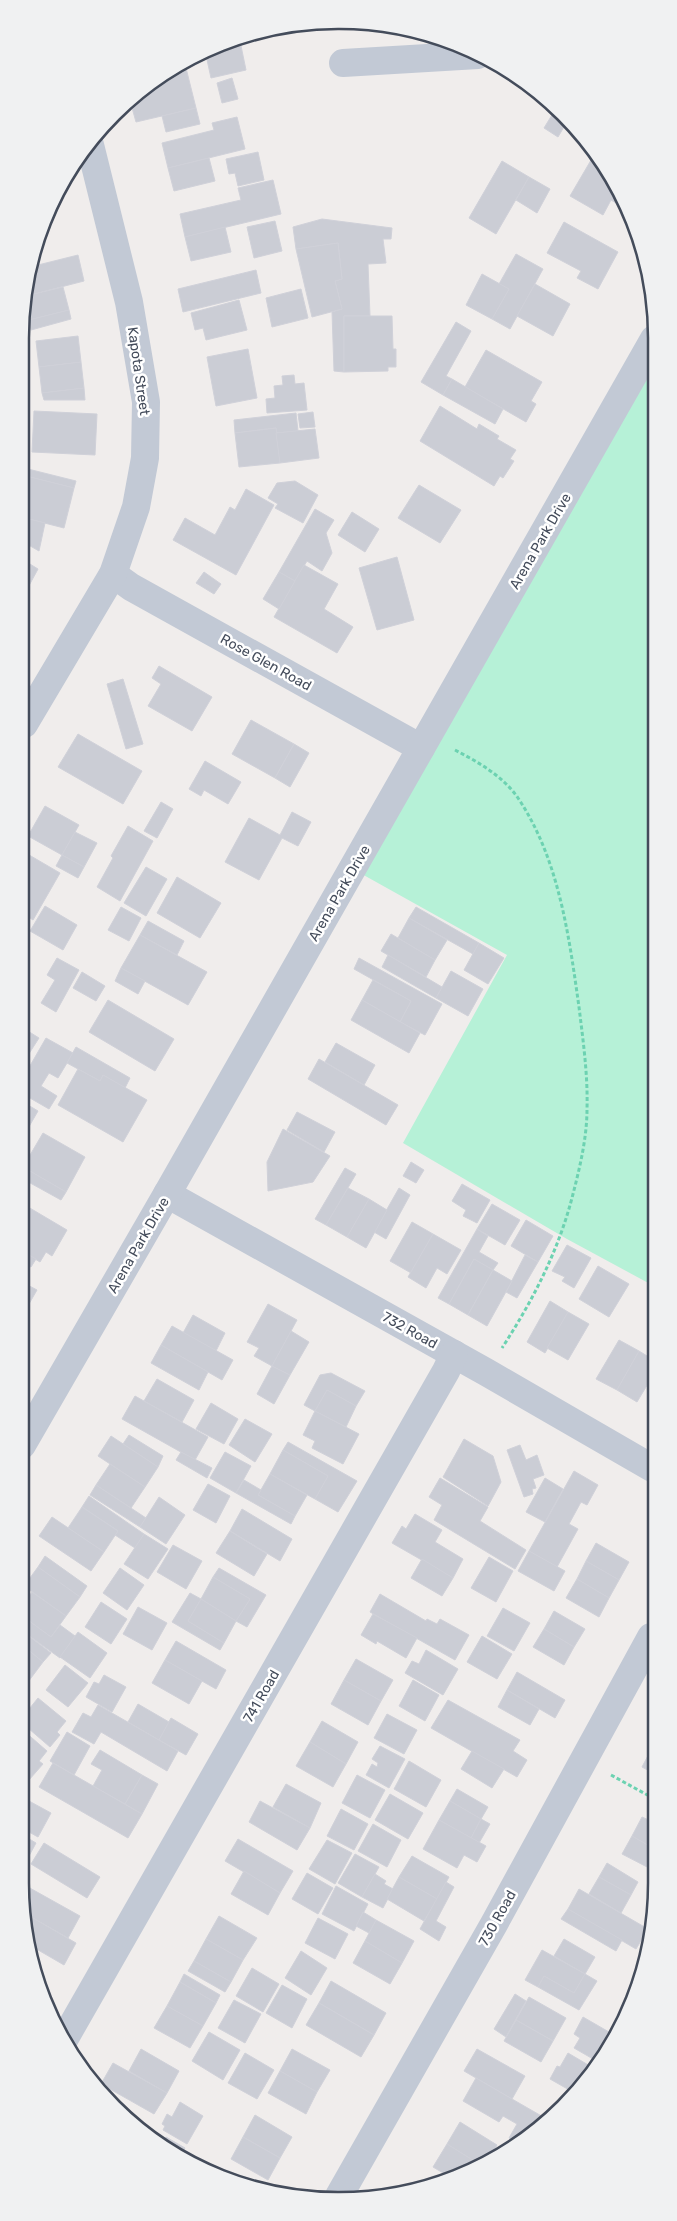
<svg xmlns="http://www.w3.org/2000/svg" width="677" height="2221" viewBox="0 0 677 2221" font-family="Rubik,sans-serif">
  <style>
    .green { fill: #b6f1d7 }
    .building { fill: #cbcdd5; stroke: #d0d1d9 }
    .lines { fill: none; stroke-linecap: round; stroke-linejoin: round }
    .path { stroke: #6cd2b1; stroke-width: 3; stroke-dasharray: 4 2.5; stroke-linecap: butt }
    .minor { stroke: #c2c9d5; stroke-width: 28 }
    .labels { text-anchor: middle; stroke-width: 5; stroke-linejoin: round; paint-order: stroke }
    .street-label { font-size: 14px; fill: #444c5b; stroke: #fff }
    .rim { fill: none; stroke: #444c5b; stroke-width: 2.5 }
  </style>
  <rect width="100%" height="100%" fill="#f0edec"/>
  <path class="green" d="M634,373L654,384L652,1285L567,1239L403,1143L507,955L351,868Z"/>
  <g class="building">
    <path d="M240,41L246,70L211,78L206,55Z"/>
    <path d="M186,68L196,108L136,122L131,104L162,74Z"/>
    <path d="M232,78L238,99L222,103L217,83Z"/>
    <path d="M196,108L200,124L166,132L162,116Z"/>
    <path d="M555,110L568,120L558,137L544,128Z"/>
    <path d="M237,117L245,149L168,168L162,143L214,130L212,123Z"/>
    <path d="M258,152L264,180L238,186L235,173L229,174L226,159Z"/>
    <path d="M594,155L629,211L611,200L603,215L570,196Z"/>
    <path d="M209,158L215,181L174,191L168,168Z"/>
    <path d="M502,161L529,177L496,234L469,218Z"/>
    <path d="M529,177L550,189L537,213L516,200Z"/>
    <path d="M273,180L281,214L185,237L180,214L241,200L238,188Z"/>
    <path d="M322,219L392,228L391,239H383L386,263L368,264L370,316H344V372L334,371L332,312L342,309L335,281L342,279L338,243L296,249L293,227Z"/>
    <path d="M275,221L282,251L254,258L247,227Z"/>
    <path d="M564,222L618,252L598,289L577,278L581,271L547,253Z"/>
    <path d="M225,227L231,252L191,261L185,237Z"/>
    <path d="M338,243L342,279L335,281L342,309L312,317L296,249Z"/>
    <path d="M516,254L543,269L510,329L492,319L509,289L499,284Z"/>
    <path d="M78,255L84,281L26,296V276L30,267Z"/>
    <path d="M256,270L261,293L183,312L178,289Z"/>
    <path d="M482,274L509,289L492,319L466,305Z"/>
    <path d="M535,284L570,304L553,336L517,316Z"/>
    <path d="M63,287L69,310L29,320L26,296Z"/>
    <path d="M301,289L308,318L272,327L266,298Z"/>
    <path d="M239,300L247,330L206,340L203,328L195,330L191,313Z"/>
    <path d="M69,310L71,319L31,330L29,320Z"/>
    <path d="M344,316H392L393,349H396V367H388V371L344,372Z"/>
    <path d="M456,322L471,331L446,376L452,379L443,395L421,382Z"/>
    <path d="M78,336L81,362L39,367L36,341Z"/>
    <path d="M248,349L257,398L216,406L207,357Z"/>
    <path d="M486,350L542,382L531,401L536,404L526,422L465,387Z"/>
    <path d="M81,362L84,388L42,393L39,367Z"/>
    <path d="M294,375L295,384L304,383L307,410L267,413L266,399L275,398L274,386L283,385L282,376Z"/>
    <path d="M452,379L503,409L495,424L443,395Z"/>
    <path d="M84,388L85,400H44L42,393Z"/>
    <path d="M440,406L477,429L479,424L499,436L497,439L516,450L510,459L514,461L503,478L500,476L494,486L420,441Z"/>
    <path d="M34,411L97,414L95,455L32,452Z"/>
    <path d="M313,412L315,427L300,428L298,414Z"/>
    <path d="M296,413L298,431L276,433V428L235,433L234,420Z"/>
    <path d="M276,428L280,463L239,467L235,433Z"/>
    <path d="M315,429L319,458L280,463L276,433Z"/>
    <path d="M28,469L76,481L74,488L26,476Z"/>
    <path d="M26,476L74,488L64,528L25,518Z"/>
    <path d="M295,481L318,495L303,523L275,508L278,504L268,498L277,483Z"/>
    <path d="M419,485L461,510L440,543L398,518Z"/>
    <path d="M246,489L274,505L236,575L173,540L185,518L215,535L230,507L235,510Z"/>
    <path d="M315,509L334,520L326,533L332,553L322,571L307,561L295,581L279,572Z"/>
    <path d="M352,512L379,529L365,552L338,535Z"/>
    <path d="M25,518L45,523L39,551L25,543Z"/>
    <path d="M397,557L414,620L377,630L359,568Z"/>
    <path d="M25,561L38,569L25,593Z"/>
    <path d="M304,565L338,584L324,609L353,627L337,653L274,617Z"/>
    <path d="M204,572L221,584L214,594L196,583Z"/>
    <path d="M279,572L295,581L279,609L263,599Z"/>
    <path d="M159,666L212,697L192,731L148,706L161,684L152,678Z"/>
    <path d="M123,679L143,744L126,749L107,684Z"/>
    <path d="M251,720L294,744L275,778L232,754Z"/>
    <path d="M78,734L142,771L123,804L58,767Z"/>
    <path d="M294,744L309,753L290,787L275,778Z"/>
    <path d="M205,761L241,782L228,804L204,790L201,796L189,789Z"/>
    <path d="M161,802L173,809L157,838L144,831Z"/>
    <path d="M45,806L79,825L62,855L28,836Z"/>
    <path d="M292,812L311,822L298,846L282,838L259,880L225,862L249,818L280,835Z"/>
    <path d="M128,826L153,841L120,901L97,887L113,858L111,856Z"/>
    <path d="M75,832L97,843L84,867L62,855Z"/>
    <path d="M24,852L60,873L33,920L24,914Z"/>
    <path d="M62,855L84,867L78,878L56,866Z"/>
    <path d="M146,867L167,879L146,916L124,903Z"/>
    <path d="M177,877L221,903L200,938L157,913Z"/>
    <path d="M45,906L77,925L63,950L30,931Z"/>
    <path d="M121,907L141,918L129,941L108,930Z"/>
    <path d="M416,907L479,943L473,954L409,918Z"/>
    <path d="M409,918L447,940L435,960L398,938Z"/>
    <path d="M148,921L184,941L177,955L140,935Z"/>
    <path d="M391,934L435,960L426,977L381,951Z"/>
    <path d="M140,935L207,972L188,1005L121,968Z"/>
    <path d="M479,943L504,958L488,984L464,970Z"/>
    <path d="M388,955L442,987L436,998L382,967Z"/>
    <path d="M57,958L79,970L56,1012L41,1003L55,980L47,975Z"/>
    <path d="M359,958L442,1004L425,1035L400,1022L411,1001L354,969Z"/>
    <path d="M121,968L145,981L138,994L115,981Z"/>
    <path d="M451,971L483,989L468,1016L436,998Z"/>
    <path d="M82,972L105,986L96,1001L73,988Z"/>
    <path d="M373,980L411,1001L400,1022L362,1000Z"/>
    <path d="M108,1000L174,1039L155,1071L89,1032Z"/>
    <path d="M362,1000L420,1033L409,1053L351,1020Z"/>
    <path d="M23,1028L39,1038L23,1063Z"/>
    <path d="M46,1038L73,1053L58,1078L49,1073L41,1086L57,1096L49,1109L23,1094V1078Z"/>
    <path d="M336,1043L375,1065L364,1085L325,1062Z"/>
    <path d="M76,1047L130,1078L125,1088L103,1075L100,1081L67,1063Z"/>
    <path d="M319,1059L398,1105L386,1125L308,1079Z"/>
    <path d="M78,1069L100,1081L103,1075L147,1100L123,1142L58,1105Z"/>
    <path d="M23,1102L38,1111L23,1137Z"/>
    <path d="M297,1112L335,1132L324,1152L287,1130Z"/>
    <path d="M283,1129L330,1156L313,1182L268,1191L267,1162Z"/>
    <path d="M43,1133L85,1157L66,1192L23,1167Z"/>
    <path d="M411,1162L424,1170L416,1183L403,1176Z"/>
    <path d="M23,1167L66,1192L61,1200L23,1179Z"/>
    <path d="M345,1168L356,1174L326,1225L315,1219Z"/>
    <path d="M462,1184L490,1200L477,1223L463,1216L466,1210L452,1201Z"/>
    <path d="M348,1188L369,1199L347,1237L326,1225Z"/>
    <path d="M399,1188L410,1195L386,1239L374,1232Z"/>
    <path d="M369,1199L387,1210L366,1248L347,1237Z"/>
    <path d="M23,1204L67,1230L52,1256L46,1252L40,1262L22,1251Z"/>
    <path d="M492,1204L520,1220L505,1245L477,1229Z"/>
    <path d="M526,1220L553,1236L538,1262L511,1246Z"/>
    <path d="M412,1222L433,1234L411,1273L390,1261Z"/>
    <path d="M477,1229L488,1236L479,1252L498,1263L493,1270L474,1259L449,1304L438,1298Z"/>
    <path d="M433,1234L461,1250L447,1274L437,1268L426,1288L408,1277Z"/>
    <path d="M567,1245L591,1258L574,1288L562,1281L565,1277L552,1271Z"/>
    <path d="M22,1251L36,1259L31,1267L22,1262Z"/>
    <path d="M525,1255L538,1262L517,1298L506,1292Z"/>
    <path d="M474,1259L493,1270L468,1315L449,1304Z"/>
    <path d="M598,1266L629,1284L609,1317L579,1299Z"/>
    <path d="M493,1270L512,1281L487,1326L468,1315Z"/>
    <path d="M22,1282L37,1290L22,1316Z"/>
    <path d="M550,1301L568,1312L545,1353L527,1342Z"/>
    <path d="M268,1304L297,1320L272,1366L254,1356L259,1348L247,1342Z"/>
    <path d="M568,1312L589,1324L568,1360L547,1348Z"/>
    <path d="M193,1315L225,1333L216,1351L183,1333Z"/>
    <path d="M172,1326L233,1360L222,1380L161,1345Z"/>
    <path d="M291,1331L309,1342L290,1375L272,1366Z"/>
    <path d="M619,1340L639,1351L617,1390L596,1379Z"/>
    <path d="M161,1345L208,1372L199,1390L151,1363Z"/>
    <path d="M639,1351L652,1359V1377L637,1402L617,1390Z"/>
    <path d="M272,1366L290,1375L274,1404L257,1394Z"/>
    <path d="M331,1373L365,1391L356,1406L327,1390L315,1411L304,1405L320,1375Z"/>
    <path d="M157,1379L194,1400L182,1422L144,1401Z"/>
    <path d="M327,1390L356,1406L346,1427L315,1411Z"/>
    <path d="M135,1396L208,1437L195,1460L122,1419Z"/>
    <path d="M211,1403L238,1419L224,1444L196,1429Z"/>
    <path d="M315,1411L359,1434L343,1464L312,1448L315,1441L303,1435Z"/>
    <path d="M245,1419L272,1434L255,1462L229,1445Z"/>
    <path d="M129,1435L163,1456L158,1467L123,1444Z"/>
    <path d="M111,1436L158,1467L145,1487L98,1456Z"/>
    <path d="M464,1439L493,1456L501,1482L488,1506L443,1477Z"/>
    <path d="M288,1442L357,1481L338,1512L315,1499L328,1476L283,1450Z"/>
    <path d="M520,1445L526,1460L537,1455L544,1475L533,1479L536,1488L532,1489L533,1494L524,1497L507,1450Z"/>
    <path d="M283,1450L328,1476L315,1499L270,1474Z"/>
    <path d="M181,1452L212,1468L207,1478L176,1460Z"/>
    <path d="M225,1452L251,1466L236,1493L210,1478Z"/>
    <path d="M110,1464L145,1487L131,1508L96,1485Z"/>
    <path d="M574,1471L598,1485L587,1505L581,1502L569,1524L578,1529L557,1567L529,1551Z"/>
    <path d="M270,1474L307,1495L295,1516L258,1495Z"/>
    <path d="M440,1478L488,1507L480,1521L526,1550L515,1569L434,1520L442,1505L429,1497Z"/>
    <path d="M545,1478L563,1489L545,1522L526,1512Z"/>
    <path d="M244,1480L261,1490L258,1495L295,1516L291,1524L236,1493Z"/>
    <path d="M208,1484L230,1496L216,1523L193,1510Z"/>
    <path d="M96,1485L146,1518L140,1527L90,1495Z"/>
    <path d="M89,1496L144,1534L135,1548L115,1535L118,1531L82,1507Z"/>
    <path d="M159,1497L185,1515L166,1544L140,1527Z"/>
    <path d="M82,1507L118,1531L104,1552L68,1528Z"/>
    <path d="M242,1509L292,1539L280,1561L230,1531Z"/>
    <path d="M415,1514L442,1530L435,1542L463,1559L453,1578L392,1543L402,1526L406,1529Z"/>
    <path d="M52,1517L104,1552L91,1571L39,1536Z"/>
    <path d="M230,1531L267,1554L254,1576L216,1553Z"/>
    <path d="M144,1534L168,1549L148,1579L124,1564Z"/>
    <path d="M596,1543L629,1562L619,1580L586,1561Z"/>
    <path d="M173,1545L202,1561L186,1589L157,1572Z"/>
    <path d="M529,1551L565,1571L554,1591L518,1571Z"/>
    <path d="M45,1556L87,1586L80,1597L38,1567Z"/>
    <path d="M489,1557L513,1571L496,1602L471,1588Z"/>
    <path d="M422,1559L453,1578L442,1596L411,1578Z"/>
    <path d="M586,1561L619,1580L609,1598L577,1579Z"/>
    <path d="M38,1567L80,1597L66,1616L24,1586Z"/>
    <path d="M120,1568L144,1585L127,1610L103,1593Z"/>
    <path d="M219,1568L266,1595L247,1627L236,1621L250,1599L213,1577Z"/>
    <path d="M213,1577L250,1599L236,1621L201,1599Z"/>
    <path d="M577,1579L609,1598L599,1617L566,1598Z"/>
    <path d="M32,1592L66,1616L51,1637L21,1615V1608Z"/>
    <path d="M190,1593L201,1599L188,1621L224,1643L220,1650L172,1622Z"/>
    <path d="M380,1594L426,1621L427,1619L437,1624L440,1619L469,1635L455,1660L370,1612Z"/>
    <path d="M201,1599L236,1621L224,1643L188,1621Z"/>
    <path d="M101,1602L127,1619L111,1644L85,1627Z"/>
    <path d="M138,1607L167,1623L152,1650L123,1634Z"/>
    <path d="M503,1608L530,1623L514,1651L487,1636Z"/>
    <path d="M554,1611L585,1629L574,1647L544,1629Z"/>
    <path d="M373,1614L417,1638L406,1658L377,1641L376,1644L361,1635Z"/>
    <path d="M21,1615L51,1637L60,1625L75,1636L60,1658L21,1630Z"/>
    <path d="M544,1629L574,1647L564,1665L533,1647Z"/>
    <path d="M21,1630L51,1653L43,1662L21,1644Z"/>
    <path d="M78,1632L107,1653L90,1678L60,1657Z"/>
    <path d="M482,1636L512,1654L497,1679L467,1662Z"/>
    <path d="M176,1641L226,1670L216,1689L165,1660Z"/>
    <path d="M21,1644L43,1662L28,1682L21,1677Z"/>
    <path d="M426,1650L458,1669L443,1695L405,1673L412,1661L419,1664Z"/>
    <path d="M356,1659L393,1680L381,1701L344,1680Z"/>
    <path d="M165,1660L202,1681L189,1704L152,1683Z"/>
    <path d="M65,1665L88,1683L68,1707L46,1690Z"/>
    <path d="M517,1672L565,1700L555,1718L507,1690Z"/>
    <path d="M104,1675L126,1687L112,1712L86,1697L94,1682L99,1684Z"/>
    <path d="M21,1677L28,1682L21,1692Z"/>
    <path d="M344,1680L381,1701L368,1725L331,1704Z"/>
    <path d="M413,1680L439,1695L425,1721L399,1706Z"/>
    <path d="M507,1690L539,1709L530,1725L498,1707Z"/>
    <path d="M38,1698L66,1721L57,1732L60,1735L50,1747L21,1722V1719Z"/>
    <path d="M448,1700L520,1740L513,1751L527,1760L517,1777L431,1728Z"/>
    <path d="M138,1704L169,1722L159,1740L128,1722Z"/>
    <path d="M98,1705L178,1751L167,1771L101,1732L94,1744L72,1732L83,1713L91,1717Z"/>
    <path d="M387,1714L417,1730L404,1754L374,1738Z"/>
    <path d="M171,1718L198,1734L186,1755L159,1740Z"/>
    <path d="M322,1721L358,1742L346,1764L310,1742Z"/>
    <path d="M24,1731L47,1751L39,1761L43,1764L29,1780L20,1773L21,1736Z"/>
    <path d="M67,1732L90,1746L74,1775L50,1761Z"/>
    <path d="M310,1742L346,1764L333,1787L296,1766Z"/>
    <path d="M380,1746L405,1759L389,1788L366,1775L372,1764L377,1767L378,1763L372,1759Z"/>
    <path d="M100,1750L142,1775L125,1804L93,1786L102,1770L91,1764Z"/>
    <path d="M651,1750V1772L642,1767Z"/>
    <path d="M472,1751L504,1769L492,1788L461,1769Z"/>
    <path d="M409,1761L441,1780L426,1807L394,1789Z"/>
    <path d="M53,1763L142,1814L128,1838L39,1787Z"/>
    <path d="M142,1775L158,1784L142,1814L125,1804Z"/>
    <path d="M357,1775L385,1790L370,1818L342,1803Z"/>
    <path d="M286,1784L321,1803L310,1828L273,1807Z"/>
    <path d="M457,1789L488,1807L481,1819L450,1801Z"/>
    <path d="M390,1794L423,1813L408,1839L375,1820Z"/>
    <path d="M29,1801L51,1813L38,1837L20,1827V1818Z"/>
    <path d="M260,1801L310,1828L297,1850L249,1822Z"/>
    <path d="M450,1801L481,1819L471,1838L439,1820Z"/>
    <path d="M341,1809L368,1824L354,1850L327,1836Z"/>
    <path d="M642,1817L651,1821V1847L632,1836Z"/>
    <path d="M481,1819L490,1824L479,1843L471,1838Z"/>
    <path d="M439,1820L486,1846L477,1862L464,1855L457,1868L423,1849Z"/>
    <path d="M373,1824L401,1840L387,1867L358,1851Z"/>
    <path d="M20,1828L23,1830L21,1834L36,1843L22,1869L20,1868Z"/>
    <path d="M632,1836L651,1847V1869L622,1854Z"/>
    <path d="M238,1839L293,1871L280,1893L225,1861Z"/>
    <path d="M327,1840L352,1853L335,1884L309,1869Z"/>
    <path d="M44,1843L100,1877L87,1898L31,1864Z"/>
    <path d="M355,1854L379,1867L362,1897L338,1883Z"/>
    <path d="M412,1856L449,1877L437,1899L399,1877Z"/>
    <path d="M607,1863L638,1882L631,1895L599,1877Z"/>
    <path d="M244,1871L280,1893L268,1915L231,1894Z"/>
    <path d="M307,1873L333,1888L318,1914L292,1899Z"/>
    <path d="M375,1874L386,1881L384,1884L393,1889L383,1908L362,1897Z"/>
    <path d="M399,1877L437,1899L424,1921L387,1899Z"/>
    <path d="M599,1877L631,1895L621,1913L589,1894Z"/>
    <path d="M446,1882L454,1887L436,1921L446,1927L439,1941L420,1929Z"/>
    <path d="M336,1886L368,1904L354,1931L322,1914Z"/>
    <path d="M28,1887L80,1916L68,1938L26,1914L23,1896Z"/>
    <path d="M579,1889L648,1929L636,1949L568,1909Z"/>
    <path d="M568,1909L622,1940L616,1951L561,1919Z"/>
    <path d="M363,1912L376,1920L369,1933L356,1926Z"/>
    <path d="M26,1914L76,1943L64,1965L33,1947Z"/>
    <path d="M219,1916L257,1938L243,1960L206,1939Z"/>
    <path d="M318,1918L348,1934L335,1959L305,1943Z"/>
    <path d="M376,1920L414,1941L402,1963L365,1941Z"/>
    <path d="M206,1939L243,1960L231,1982L194,1961Z"/>
    <path d="M564,1939L595,1957L585,1974L554,1956Z"/>
    <path d="M365,1941L402,1963L390,1984L353,1963Z"/>
    <path d="M542,1950L585,1974L574,1993L544,1976L538,1987L525,1980Z"/>
    <path d="M301,1951L327,1968L311,1995L285,1978Z"/>
    <path d="M194,1961L231,1982L225,1992L188,1971Z"/>
    <path d="M252,1968L279,1984L263,2012L236,1996Z"/>
    <path d="M184,1974L220,1995L216,2003L180,1982Z"/>
    <path d="M585,1974L597,1981L579,2010L538,1987L544,1976L574,1993Z"/>
    <path d="M331,1981L386,2013L374,2035L319,2003Z"/>
    <path d="M180,1982L216,2003L203,2026L167,2006Z"/>
    <path d="M282,1985L307,1999L292,2028L266,2013Z"/>
    <path d="M515,1994L526,2001L506,2037L494,2029Z"/>
    <path d="M529,1997L566,2018L553,2041L516,2020Z"/>
    <path d="M234,2000L261,2014L245,2043L218,2028Z"/>
    <path d="M319,2003L374,2035L361,2057L306,2025Z"/>
    <path d="M167,2006L203,2026L190,2048L154,2028Z"/>
    <path d="M583,2017L609,2032L593,2059L574,2048L580,2038L574,2034Z"/>
    <path d="M516,2020L553,2041L541,2062L504,2041Z"/>
    <path d="M209,2032L240,2050L223,2080L192,2061Z"/>
    <path d="M141,2049L179,2071L167,2093L129,2071Z"/>
    <path d="M292,2049L330,2070L317,2092L280,2071Z"/>
    <path d="M477,2049L525,2076L512,2099L464,2071Z"/>
    <path d="M245,2053L274,2070L257,2099L228,2083Z"/>
    <path d="M568,2053L590,2066L580,2082L571,2091L550,2079L557,2066L560,2067Z"/>
    <path d="M113,2063L167,2093L154,2114L101,2084Z"/>
    <path d="M280,2071L317,2092L306,2114L268,2093Z"/>
    <path d="M476,2078L512,2099L545,2118L519,2144L509,2138L517,2124L503,2116L499,2122L463,2101Z"/>
    <path d="M180,2102L203,2116L187,2144L163,2130L165,2126L162,2124L167,2114L172,2117Z"/>
    <path d="M255,2115L292,2137L280,2158L243,2137Z"/>
    <path d="M460,2122L497,2145L489,2159L479,2164L447,2144Z"/>
    <path d="M166,2137L185,2148L181,2155L163,2142Z"/>
    <path d="M243,2137L280,2158L268,2180L231,2159Z"/>
    <path d="M447,2144L479,2164L450,2177L433,2167Z"/>
  </g>
  <g class="lines">
    <g class="path">
      <path d="M455,750C478,762 503,776 518,798C559,859 569,936 579,1007C583,1040 588,1075 587,1109C587,1137 580,1167 573,1194C559,1250 533,1300 502,1348"/>
      <path d="M611,1775L651,1797"/>
    </g>
    <g class="minor">
      <path d="M343,63L478,55"/>
      <path d="M113,574L131,587L421,748"/>
      <path d="M24,724L113,574L136,507L145,458L146,402L129,302L90,145"/>
      <path d="M167,1194L486,1372L652,1468"/>
      <path d="M22,1445L167,1194L654,339"/>
      <path d="M65,2038L446,1371L454,1354"/>
      <path d="M339,2196L494,1924L651,1637"/>
    </g>
  </g>
  <g class="labels">
    <g class="street-label">
      <text transform="translate(139 371) rotate(82)" y="5">Kapota Street</text>
      <text transform="translate(540 541) rotate(-60)" y="5">Arena Park Drive</text>
      <text transform="translate(266 662) rotate(29)" y="5">Rose Glen Road</text>
      <text transform="translate(339 893) rotate(-60)" y="5">Arena Park Drive</text>
      <text transform="translate(138 1245) rotate(-60)" y="5">Arena Park Drive</text>
      <text transform="translate(410 1330) rotate(29)" y="5">732 Road</text>
      <text transform="translate(261 1696) rotate(-60)" y="5">741 Road</text>
      <text transform="translate(497 1918) rotate(-61)" y="5">730 Road</text>
    </g>
  </g>
  <path d="M0 0H677V2221H0ZM338 29H339A309 309 0 0 1 648 338V1883A309 309 0 0 1 339 2192H338A309 309 0 0 1 29 1883V338A309 309 0 0 1 338 29Z" fill="#f0f1f2" fill-rule="evenodd"/>
  <path class="rim" d="M338 29H339A309 309 0 0 1 648 338V1883A309 309 0 0 1 339 2192H338A309 309 0 0 1 29 1883V338A309 309 0 0 1 338 29Z"/>
</svg>
